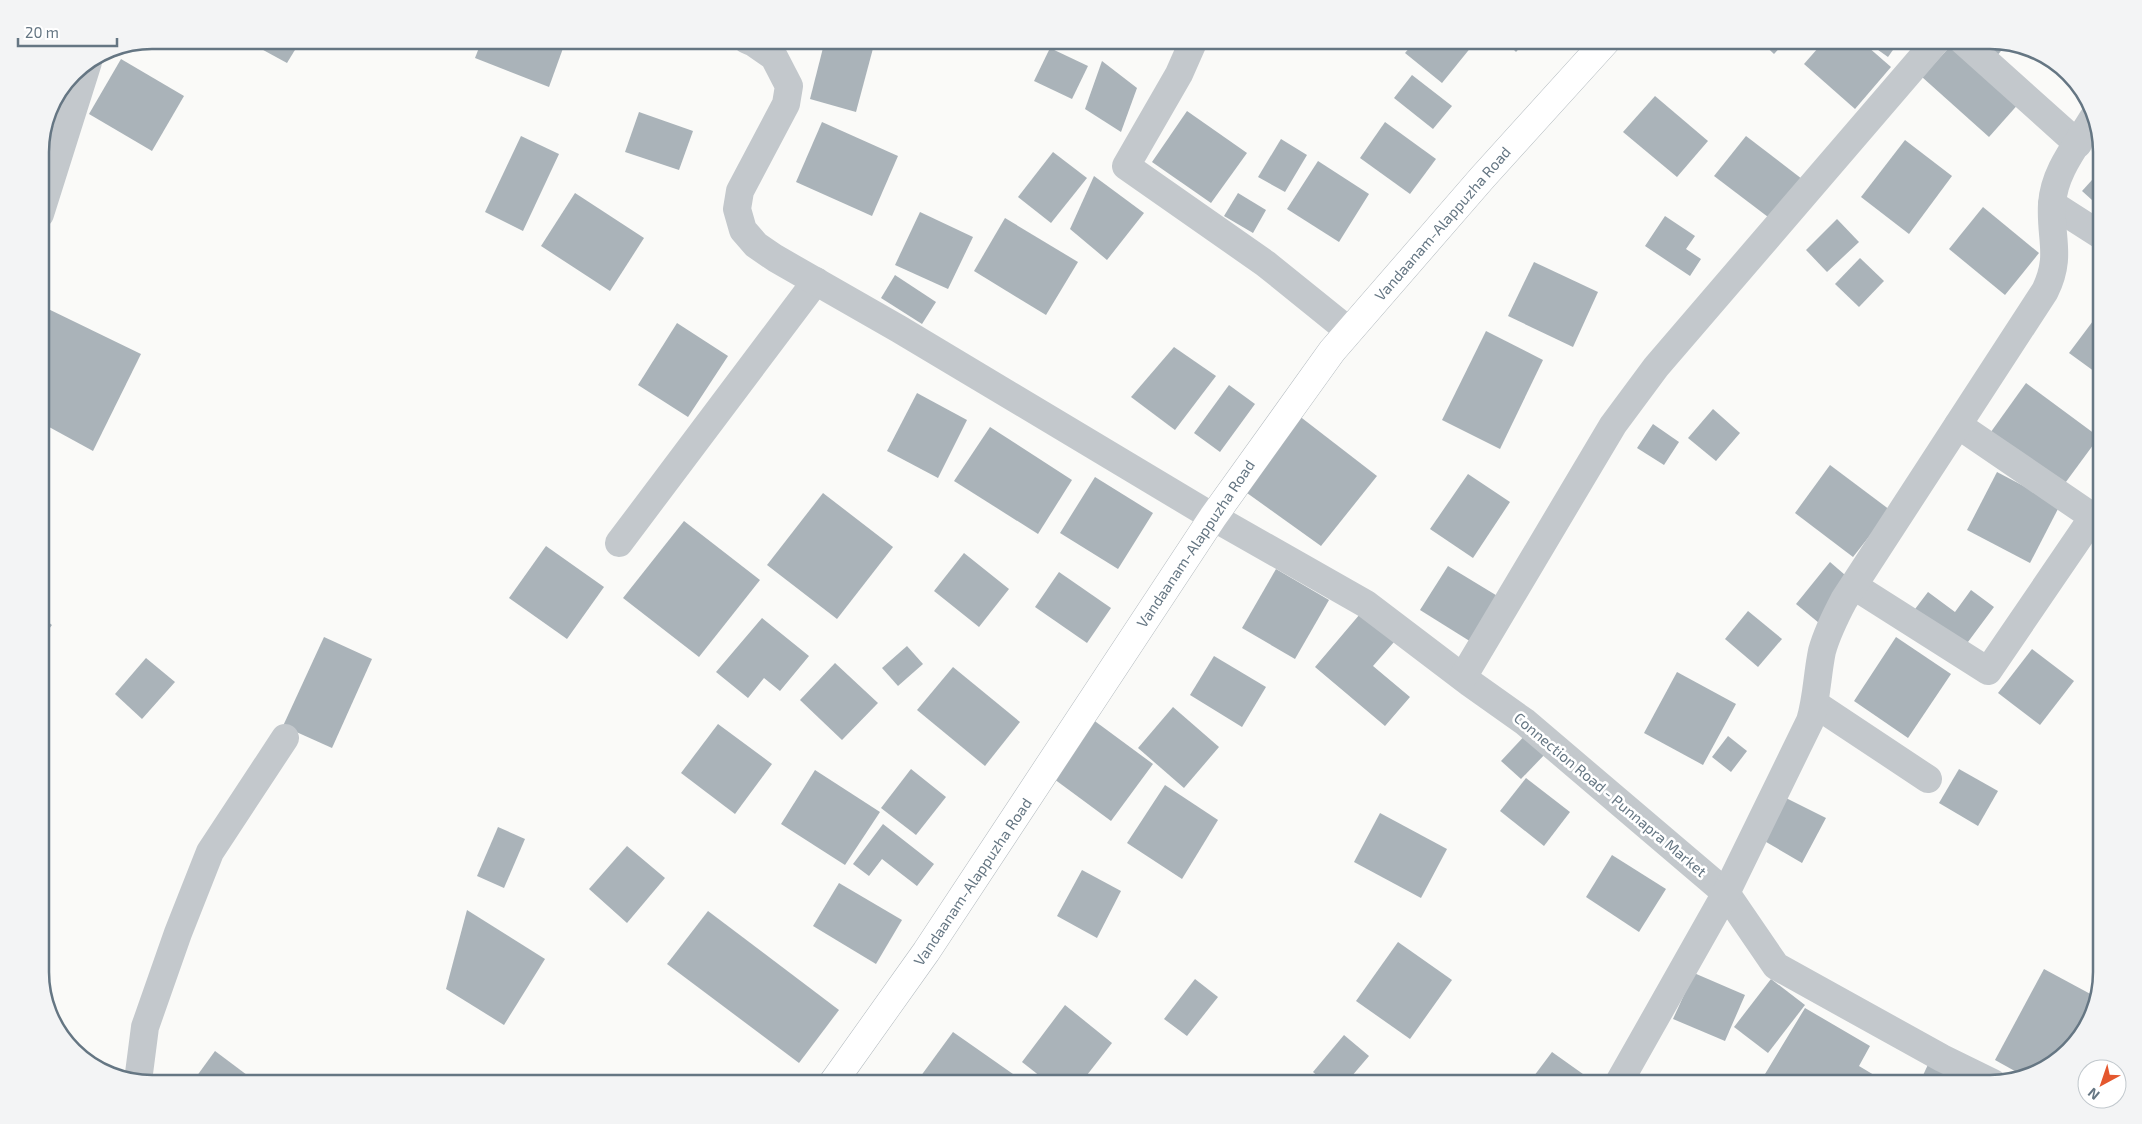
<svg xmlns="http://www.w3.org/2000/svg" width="2142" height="1124" viewBox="0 0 2142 1124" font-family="'Exo 2',sans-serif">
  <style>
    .building { fill: #aab3b9 }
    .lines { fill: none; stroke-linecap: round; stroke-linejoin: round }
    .secondary-casing { stroke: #b3babf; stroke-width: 29 }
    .minor { stroke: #c3c8cc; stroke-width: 28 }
    .tertiary { stroke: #c3c8cc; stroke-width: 28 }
    .secondary { stroke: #fff; stroke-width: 28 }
    .labels { text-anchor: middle; stroke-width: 5; stroke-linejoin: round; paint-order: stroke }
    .street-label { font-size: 15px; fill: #657683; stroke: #fff }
    .rim { fill: none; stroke: #657683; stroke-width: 2.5 }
  </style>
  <rect width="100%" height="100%" fill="#fafaf8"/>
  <g class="building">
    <path d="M245,40H301L287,63Z"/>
    <path d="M482,40H566L549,87L475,58Z"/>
    <path d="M825,40L875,41L856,112L810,99Z"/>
    <path d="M1416,40H1465L1472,46L1442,83L1405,53Z"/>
    <path d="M1504,40H1527L1516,52Z"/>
    <path d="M1759,40H1787L1774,54Z"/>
    <path d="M1825,40H1860L1891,67L1855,109L1804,64Z"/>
    <path d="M1864,40H1900L1888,57Z"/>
    <path d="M1974,40H1991L2007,44L1995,58Z"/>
    <path d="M1955,41L2021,101L1989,137L1922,77Z"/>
    <path d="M1050,48L1088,66L1072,99L1034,81Z"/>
    <path d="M121,59L184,96L152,151L89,114Z"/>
    <path d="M1102,61L1137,88L1121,132L1085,109Z"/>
    <path d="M1412,75L1452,106L1433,129L1394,98Z"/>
    <path d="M1655,96L1708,141L1677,177L1623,132Z"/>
    <path d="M1187,111L1247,153L1211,203L1152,162Z"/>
    <path d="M639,112L693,131L679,170L625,152Z"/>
    <path d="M822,122L898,156L872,216L796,182Z"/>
    <path d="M1385,122L1436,159L1410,194L1360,158Z"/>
    <path d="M521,136L559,154L523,231L485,212Z"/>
    <path d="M1746,136L1802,179L1772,220L1714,176Z"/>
    <path d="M1281,139L1307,155L1285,192L1258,177Z"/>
    <path d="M1905,140L1952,176L1909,234L1861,197Z"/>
    <path d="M1053,152L1087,178L1051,223L1018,197Z"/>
    <path d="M1318,161L1369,194L1339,242L1287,209Z"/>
    <path d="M2102,169V209L2082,191Z"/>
    <path d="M1094,176L1144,213L1107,260L1070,229Z"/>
    <path d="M575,193L644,238L610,291L541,246Z"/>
    <path d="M1238,193L1266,210L1253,233L1224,216Z"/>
    <path d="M1983,207L2039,253L2005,295L1949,249Z"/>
    <path d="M920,212L973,237L948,289L895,265Z"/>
    <path d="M1665,216L1695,236L1686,249L1701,259L1690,276L1645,246Z"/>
    <path d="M1005,218L1078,262L1046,315L974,271Z"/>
    <path d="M1837,219L1859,242L1827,272L1806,250Z"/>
    <path d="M1860,258L1884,281L1859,307L1835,284Z"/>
    <path d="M1534,262L1598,292L1573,347L1508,316Z"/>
    <path d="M895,275L936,302L922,324L881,298Z"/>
    <path d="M40,305L141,354L93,451L40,422Z"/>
    <path d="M2102,309V377L2069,353Z"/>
    <path d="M677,323L728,356L688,417L638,385Z"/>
    <path d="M1486,331L1543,360L1500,449L1442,420Z"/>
    <path d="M1174,347L1216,376L1175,430L1131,397Z"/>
    <path d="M2026,383L2099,437L2060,490L1988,436Z"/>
    <path d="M1229,385L1255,404L1220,452L1194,433Z"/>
    <path d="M917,393L967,420L938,478L887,451Z"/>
    <path d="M1713,409L1740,433L1716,461L1688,438Z"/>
    <path d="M1298,415L1377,476L1321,546L1247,493Z"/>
    <path d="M1653,424L1679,442L1664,465L1637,448Z"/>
    <path d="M990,427L1072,480L1038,534L954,481Z"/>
    <path d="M1830,465L1890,510L1853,557L1795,513Z"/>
    <path d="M1997,472L2060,505L2030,563L1967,530Z"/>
    <path d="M1468,474L1510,502L1473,558L1430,529Z"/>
    <path d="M1095,477L1153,513L1118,569L1060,533Z"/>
    <path d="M823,493L893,547L837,619L767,565Z"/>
    <path d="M684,521L760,580L699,657L623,598Z"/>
    <path d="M546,546L604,587L567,639L509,598Z"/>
    <path d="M964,553L1009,589L979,627L934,591Z"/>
    <path d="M1830,562L1852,581L1819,623L1796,604Z"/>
    <path d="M1448,566L1504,600L1476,645L1420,610Z"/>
    <path d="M1276,569L1329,600L1295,659L1242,628Z"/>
    <path d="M1059,572L1111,608L1087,643L1035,607Z"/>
    <path d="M1971,590L1994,607L1962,650L1912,613L1928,592L1955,612Z"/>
    <path d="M1748,611L1782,639L1758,667L1725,639Z"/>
    <path d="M1360,614L1394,642L1373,666L1410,697L1385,726L1315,667Z"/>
    <path d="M40,616L52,625L40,641Z"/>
    <path d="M762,618L809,656L780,691L764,678L748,698L716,672Z"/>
    <path d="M324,637L372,659L332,748L283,726Z"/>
    <path d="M1896,637L1951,674L1908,738L1854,701Z"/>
    <path d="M907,646L923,664L898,686L882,668Z"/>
    <path d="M2032,649L2074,681L2040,725L1998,693Z"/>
    <path d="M1214,656L1266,687L1242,727L1190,695Z"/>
    <path d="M146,658L175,682L142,719L115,694Z"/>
    <path d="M835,663L878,703L842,740L800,700Z"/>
    <path d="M953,667L1020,722L985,766L917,710Z"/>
    <path d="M1677,672L1736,704L1703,765L1644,733Z"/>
    <path d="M1173,707L1219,747L1184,788L1138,748Z"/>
    <path d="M1092,719L1153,764L1111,821L1050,776Z"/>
    <path d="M718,724L772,764L735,814L681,773Z"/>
    <path d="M1530,730L1550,749L1521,779L1501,761Z"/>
    <path d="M1728,736L1747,751L1731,772L1712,757Z"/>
    <path d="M911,769L946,797L916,835L881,808Z"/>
    <path d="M1959,769L1998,791L1978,826L1939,803Z"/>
    <path d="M815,770L880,812L845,865L781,824Z"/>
    <path d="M1526,778L1570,812L1544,846L1500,811Z"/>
    <path d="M1165,785L1218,820L1182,879L1127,843Z"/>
    <path d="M1780,795L1826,818L1802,863L1761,839Z"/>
    <path d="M1380,813L1447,849L1421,898L1354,862Z"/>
    <path d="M883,824L934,864L917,886L882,859L869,876L853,864Z"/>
    <path d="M498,827L525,839L504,888L477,876Z"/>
    <path d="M627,846L665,878L627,923L589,889Z"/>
    <path d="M1612,855L1666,889L1639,932L1586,897Z"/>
    <path d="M1082,870L1121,891L1097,938L1057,916Z"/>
    <path d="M839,883L902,920L876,964L813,926Z"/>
    <path d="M467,910L545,959L504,1025L446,989Z"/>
    <path d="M708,911L839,1010L799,1063L667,964Z"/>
    <path d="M1398,942L1452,980L1410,1039L1356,1001Z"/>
    <path d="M2044,969L2096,997L2090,1022L2052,1065L2022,1075L1995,1060Z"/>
    <path d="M1694,973L1745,995L1725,1041L1673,1019Z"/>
    <path d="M1195,979L1218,997L1187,1036L1164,1019Z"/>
    <path d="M1771,979L1805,1005L1768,1053L1734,1027Z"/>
    <path d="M1065,1005L1112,1043L1080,1084H1050L1022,1062Z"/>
    <path d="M1805,1008L1870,1046L1859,1066L1889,1084H1771L1762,1079Z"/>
    <path d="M953,1032L1023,1081L1022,1084H915Z"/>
    <path d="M1344,1035L1369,1056L1345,1084H1327L1313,1072Z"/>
    <path d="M215,1051L251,1078L247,1084H191Z"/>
    <path d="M1552,1052L1597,1084H1528Z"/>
    <path d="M1931,1058L1985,1084H1919Z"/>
  </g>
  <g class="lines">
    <g class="secondary-casing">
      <path id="secondary" d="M832,1084L926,952L1213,517L1332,351L1482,178L1607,40"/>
    </g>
    <g class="minor">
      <path d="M1194,40L1179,74L1126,166L1266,264L1349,331"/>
      <path d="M1962,40L2078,144"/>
      <path d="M2052,204L2102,236"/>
      <path d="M40,214L88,62"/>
      <path d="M1213,517L1366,604L1470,683L1525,722L1726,893L1776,966L1942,1058L1993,1083"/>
      <path d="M619,543L816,281"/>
      <path d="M1854,586L1988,671L2093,517L1958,425"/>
      <path d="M1463,677L1613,425L1656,367L1937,40"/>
      <path d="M1815,704L1928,779"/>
      <path d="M138,1081L145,1027L178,933L210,852L285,738"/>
      <path d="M1618,1084L1726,893L1810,721C1817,698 1817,675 1822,651C1827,633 1835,617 1844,600L2045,291C2062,256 2050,239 2052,204C2054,171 2077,145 2093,118"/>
    </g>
    <path class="tertiary" d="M747,40L754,43L774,57L789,86L786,104L740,191L737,209L743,230L756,245L775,258L899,329L1213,517"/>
    <use href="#secondary" class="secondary"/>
  </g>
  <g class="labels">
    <g class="street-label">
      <text transform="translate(1443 224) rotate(-49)" y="5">Vandaanam-Alappuzha Road</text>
      <text transform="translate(1196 544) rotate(-56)" y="5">Vandaanam-Alappuzha Road</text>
      <text transform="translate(1610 795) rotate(40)" y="5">Connection Road - Punnapra Market</text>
      <text transform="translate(973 882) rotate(-56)" y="5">Vandaanam-Alappuzha Road</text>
    </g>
  </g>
  <path d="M0 0H2142V1124H0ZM152 49H1990A103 103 0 0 1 2093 152V972A103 103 0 0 1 1990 1075H152A103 103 0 0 1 49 972V152A103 103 0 0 1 152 49Z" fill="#f3f4f5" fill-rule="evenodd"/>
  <path class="rim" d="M152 49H1990A103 103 0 0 1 2093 152V972A103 103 0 0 1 1990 1075H152A103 103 0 0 1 49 972V152A103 103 0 0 1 152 49Z"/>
  <g transform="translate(2102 1084) rotate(220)"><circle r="24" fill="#ffffff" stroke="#c1c8cd"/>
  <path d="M0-4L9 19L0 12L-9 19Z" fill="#e4572e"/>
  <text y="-8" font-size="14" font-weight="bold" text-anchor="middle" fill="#657683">N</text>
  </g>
  <path d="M18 38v8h99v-8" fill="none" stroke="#657683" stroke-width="2.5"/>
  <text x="25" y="38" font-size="15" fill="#657683" stroke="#ffffff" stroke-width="4" paint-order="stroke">20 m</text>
</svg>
